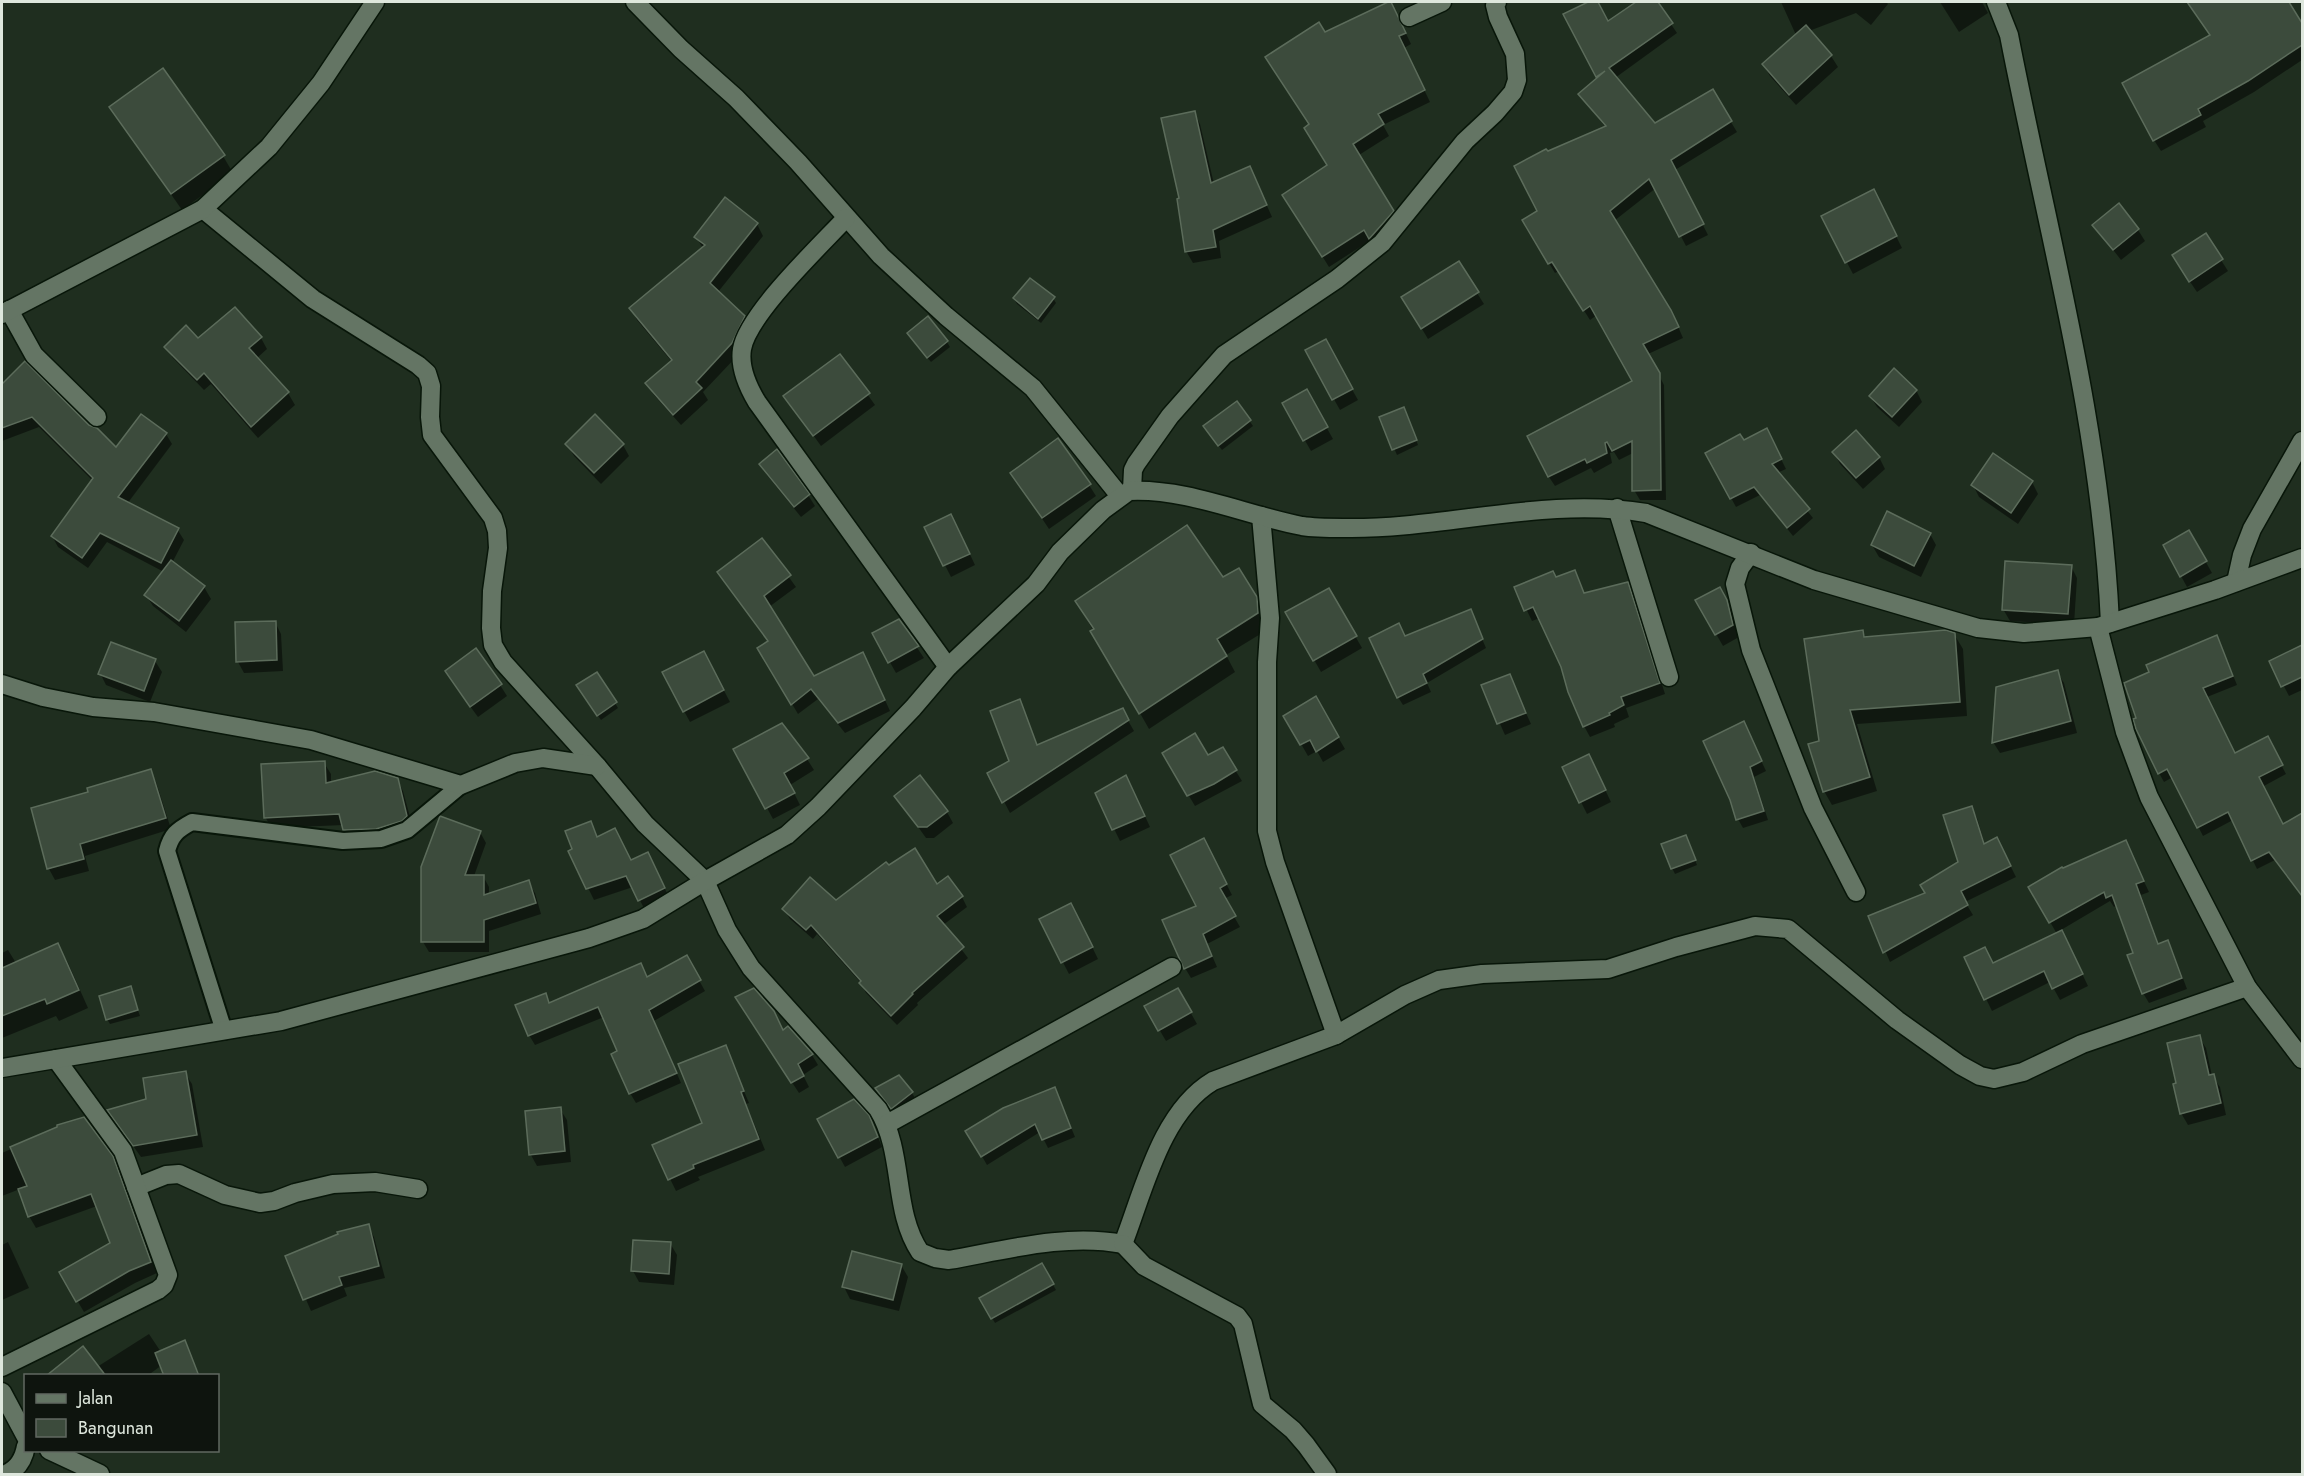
<svg xmlns="http://www.w3.org/2000/svg" width="2304" height="1476" viewBox="0 0 2304 1476" font-family="Jost,sans-serif">
  <style>
    .shadow { fill: #0007 }
    .building { fill: #3c4b3c; stroke: #5c6c5b; stroke-width: 1.5 }
    .lines { fill: none; stroke-linecap: round; stroke-linejoin: round }
    .lane-casing { stroke: #081609; stroke-width: 20 }
    .street-casing { stroke: #081609; stroke-width: 21 }
    .secondary-casing { stroke: #081609; stroke-width: 21 }
    .lane { stroke: #647564; stroke-width: 16 }
    .street { stroke: #647564; stroke-width: 18 }
    .secondary { stroke: #647564; stroke-width: 18 }
  </style>
  <rect width="100%" height="100%" fill="#1f2e1f"/>
  <g class="shadow">
    <path d="M1591,2H1597L1608,23L1639,2H1656L1677,33L1615,78L1655,125L1712,91L1737,132L1675,170L1708,235L1686,246L1656,188L1614,221L1676,322L1683,338L1648,354L1664,385L1666,500H1640L1634,490L1633,453L1619,460L1614,452L1610,453L1612,463L1594,473L1591,468L1555,486L1549,477L1634,381L1597,315L1590,320L1559,271L1555,273L1524,221L1539,212L1547,153L1606,128L1580,94L1599,78L1565,15Z"/>
    <path d="M1781,2H1886L1888,4L1871,25L1856,13L1809,31L1831,56L1838,67L1796,105L1770,76L1763,64L1796,35Z"/>
    <path d="M1940,2H1982L1988,13L1959,32Z"/>
    <path d="M2188,2H2287L2302,25V60L2254,92L2203,121L2206,127L2161,151L2154,140L2211,36Z"/>
    <path d="M1396,13L1411,44L1404,48L1430,102L1383,125L1389,136L1359,155L1399,223L1376,248L1371,240L1329,267L1291,206L1329,166L1311,125L1325,34Z"/>
    <path d="M111,108L223,156L233,173L182,210Z"/>
    <path d="M1194,112L1200,124L1214,184L1255,179L1272,217L1219,241L1221,258L1193,263L1186,251L1181,199Z"/>
    <path d="M1879,202L1902,248L1853,274L1823,217Z"/>
    <path d="M757,224L763,236L718,292L744,317L750,329L738,355L703,392L708,400L681,425L654,395L647,384L672,362L637,320L631,309L703,248L696,237Z"/>
    <path d="M2094,225L2138,230L2145,241L2121,260Z"/>
    <path d="M2205,235L2228,271L2197,292L2180,267Z"/>
    <path d="M1477,293L1484,304L1428,339L1410,309Z"/>
    <path d="M1053,298L1056,303L1041,323L1017,304L1014,299Z"/>
    <path d="M261,338L267,349L257,358L288,393L295,405L258,438L211,384L204,390L173,358L166,347L198,340Z"/>
    <path d="M911,338L947,342L950,347L931,362Z"/>
    <path d="M1325,341L1358,400L1340,410L1307,351Z"/>
    <path d="M840,356L875,405L821,446L785,396Z"/>
    <path d="M25,363L88,426L116,449L166,434L172,444L127,504L177,529L184,540L172,563L204,587L211,599L186,632L153,606L146,595L164,572L107,542L88,568L58,547L52,536L93,481L39,427L2,441V386Z"/>
    <path d="M1916,390L1922,402L1899,427L1877,407L1870,396Z"/>
    <path d="M1306,391L1333,439L1311,451L1284,404Z"/>
    <path d="M1237,403L1253,426L1222,450L1208,432Z"/>
    <path d="M1406,414L1418,445L1397,455L1381,418Z"/>
    <path d="M1771,439L1786,469L1777,473L1813,518L1793,536L1760,495L1736,507L1707,454Z"/>
    <path d="M567,444L623,445L629,456L601,484L574,456Z"/>
    <path d="M1834,453L1879,457L1885,469L1863,489L1840,464Z"/>
    <path d="M761,464L808,495L815,506L801,517L767,475Z"/>
    <path d="M2032,482L2038,494L2018,524L1979,497L1973,485Z"/>
    <path d="M1019,484L1089,485L1096,496L1049,529Z"/>
    <path d="M957,527L975,565L951,577L926,528Z"/>
    <path d="M2189,532L2212,573L2187,587L2181,576Z"/>
    <path d="M1930,534L1936,545L1921,577L1879,557L1872,545Z"/>
    <path d="M762,540L796,587L769,607L813,678L869,665L890,711L845,733L818,699L798,714L759,648L769,642L719,573Z"/>
    <path d="M2071,566L2077,578L2074,625L2010,621L2003,609Z"/>
    <path d="M1574,572L1585,595L1627,584L1634,595L1665,694L1626,708L1629,717L1614,724L1615,727L1590,737L1584,726L1562,666L1540,618L1532,621L1516,588L1556,579Z"/>
    <path d="M1222,579L1256,598L1265,615L1267,630L1226,655L1235,672L1149,729L1077,602Z"/>
    <path d="M1719,589L1733,613L1739,637L1723,646L1697,601Z"/>
    <path d="M1329,590L1362,648L1321,672L1287,612Z"/>
    <path d="M1470,611L1486,648L1427,683L1431,692L1403,705L1398,697L1405,637Z"/>
    <path d="M899,621L924,658L896,673L874,634Z"/>
    <path d="M275,622L281,634L283,671L244,673L238,662Z"/>
    <path d="M1862,632L1866,638L1954,634L1963,649L1967,716L1857,724L1877,791L1832,805L1824,791L1820,742Z"/>
    <path d="M2221,646L2237,685L2207,697L2235,755L2267,738L2286,774L2262,787L2283,826L2302,814V896L2275,860L2257,869L2233,820L2203,836L2173,777L2164,782L2159,773Z"/>
    <path d="M2302,646V690L2289,696L2271,662Z"/>
    <path d="M155,661L162,672L150,702L106,685L100,673Z"/>
    <path d="M710,664L730,702L690,722L684,711Z"/>
    <path d="M2057,672L2064,683L2077,733L2000,753L1993,742Z"/>
    <path d="M1509,676L1531,724L1505,735L1483,686Z"/>
    <path d="M453,683L500,685L507,696L478,717Z"/>
    <path d="M581,691L615,703L618,708L601,720Z"/>
    <path d="M1315,698L1345,749L1323,762L1317,751L1308,756L1285,716Z"/>
    <path d="M1019,701L1038,747L1122,710L1134,731L1010,813L989,773L1011,762Z"/>
    <path d="M1748,733L1766,771L1754,777L1768,820L1743,828L1738,819Z"/>
    <path d="M735,749L807,759L814,770L790,785L800,805L773,819Z"/>
    <path d="M1222,749L1242,781L1195,806L1164,754L1208,757Z"/>
    <path d="M324,763L331,774V784L397,779L403,791L413,828L351,841L344,825L272,828L265,817Z"/>
    <path d="M1594,767L1611,802L1587,814L1564,768Z"/>
    <path d="M150,770L156,782L171,829L85,856L89,871L55,880L49,869L33,809L90,793Z"/>
    <path d="M1132,788L1150,827L1120,841L1097,794Z"/>
    <path d="M896,796L947,812L953,823L934,838H926Z"/>
    <path d="M1971,808L1977,818L1985,845L2002,849L2016,877L1965,902L1973,915L1890,962L1870,916L1927,894L1960,863Z"/>
    <path d="M590,823L598,838L631,861L653,865L670,899L646,912L633,887L594,900L570,851Z"/>
    <path d="M480,832L486,843L474,876H483L489,887V895L528,882L535,893L541,914L489,931V952H429L423,942Z"/>
    <path d="M1688,842L1697,865L1675,874L1672,868Z"/>
    <path d="M2125,842L2149,892L2141,895L2159,945L2167,942L2173,952L2187,989L2149,1003L2143,993L2135,954L2118,905L2114,907L2110,901L2061,930L2088,986L2060,1000L2050,982L1992,1011L1966,958L1993,964L2057,934L2030,887Z"/>
    <path d="M1209,850L1232,895L1224,899L1240,927L1207,944L1217,967L1191,978L1185,968Z"/>
    <path d="M888,867L962,897L967,907L943,925L968,958L917,1003L918,1005L897,1025L866,993L861,983L817,934L813,939L790,919L784,909L836,902Z"/>
    <path d="M1077,916L1098,959L1069,974L1041,920Z"/>
    <path d="M58,945L68,963L88,1008L59,1021L56,1016L2,1038V953L8,950L16,963Z"/>
    <path d="M686,957L705,991L654,1021L681,1083L636,1103L630,1093L619,1052L604,1017L535,1045L529,1035L545,995L550,1004L640,965L648,979Z"/>
    <path d="M130,988L140,1016L110,1024L107,1019Z"/>
    <path d="M1178,990L1197,1024L1166,1041L1146,1007Z"/>
    <path d="M743,1008L773,1012L783,1031L788,1028L812,1055L818,1065L803,1075L809,1087L799,1093Z"/>
    <path d="M2199,1037L2206,1048L2212,1076L2220,1087L2226,1115L2188,1125L2181,1113L2177,1085Z"/>
    <path d="M725,1047L749,1103L746,1104L765,1150L698,1177L700,1180L676,1191L654,1146L703,1123Z"/>
    <path d="M185,1073L192,1084L203,1147L141,1157L116,1122Z"/>
    <path d="M877,1089L912,1093L915,1098L895,1113Z"/>
    <path d="M1059,1098L1075,1137L1048,1148L1040,1132L987,1165L968,1132Z"/>
    <path d="M560,1109L567,1120L571,1162L537,1166L531,1155Z"/>
    <path d="M819,1120L874,1127L882,1147L845,1167Z"/>
    <path d="M59,1128L112,1157L119,1169L157,1273L135,1283L84,1312L61,1273L112,1243L97,1206L36,1228L29,1216L20,1189L2,1196V1153Z"/>
    <path d="M368,1225L374,1237L385,1278L344,1288L347,1296L311,1311L287,1256Z"/>
    <path d="M8,1242L29,1288L2,1300V1245Z"/>
    <path d="M670,1243L677,1255L674,1285L639,1282L633,1271Z"/>
    <path d="M901,1265L908,1277L899,1311L850,1299L844,1287Z"/>
    <path d="M1042,1265L1056,1290L995,1323L981,1299Z"/>
    <path d="M149,1334L161,1352L184,1342L200,1376H166L162,1365L147,1376H66L97,1367Z"/>
  </g>
  <g class="building">
    <path d="M1388,2H1391L1406,33L1399,36L1425,90L1378,114L1384,124L1353,144L1394,211L1369,239L1364,230L1322,257L1282,195L1327,165L1304,128L1309,124L1265,57L1319,22L1325,32Z"/>
    <path d="M1588,2H1598L1608,21L1636,2H1658L1673,23L1609,68L1655,123L1713,89L1732,121L1671,160L1704,224L1679,237L1649,179L1610,211L1671,310L1679,327L1643,344L1660,373L1661,490L1632,491V441L1612,451L1607,442L1605,443L1607,453L1587,463L1585,459L1548,477L1527,436L1632,381L1590,306L1583,311L1552,262L1548,264L1522,220L1537,211L1514,166L1546,149L1548,151L1606,126L1578,94L1605,71L1596,77L1563,14Z"/>
    <path d="M2187,2H2289L2302,23V45L2248,81L2198,109L2201,115L2153,141L2122,83L2210,35Z"/>
    <path d="M1806,25L1832,55L1789,95L1762,64Z"/>
    <path d="M163,68L225,155L171,194L109,107Z"/>
    <path d="M1195,111L1211,183L1250,166L1267,205L1213,230L1216,247L1185,252L1177,199L1179,198L1161,118Z"/>
    <path d="M1874,189L1897,236L1845,263L1821,216Z"/>
    <path d="M725,197L758,223L710,283L745,316L732,343L696,382L702,388L673,415L645,383L672,360L629,308L705,245L694,237Z"/>
    <path d="M2119,203L2139,229L2113,250L2092,225Z"/>
    <path d="M2206,233L2223,259L2189,282L2172,255Z"/>
    <path d="M1459,261L1479,292L1421,329L1401,297Z"/>
    <path d="M1030,278L1055,297L1038,319L1013,298Z"/>
    <path d="M235,307L262,337L249,348L289,392L251,427L204,373L197,380L164,347L186,325L198,338Z"/>
    <path d="M928,316L948,341L927,358L907,333Z"/>
    <path d="M1326,339L1353,389L1332,400L1305,350Z"/>
    <path d="M840,354L870,393L813,436L783,396Z"/>
    <path d="M25,361L89,425L97,428L116,447L141,414L167,433L118,497L179,528L161,563L100,533L82,558L51,536L93,478L32,417L2,428V384Z"/>
    <path d="M1894,368L1917,390L1892,417L1869,396Z"/>
    <path d="M1307,389L1328,427L1303,441L1282,403Z"/>
    <path d="M1237,401L1251,420L1218,446L1203,426Z"/>
    <path d="M1404,407L1417,440L1392,450L1379,417Z"/>
    <path d="M595,414L624,444L594,473L565,444Z"/>
    <path d="M1767,428L1782,459L1772,464L1810,509L1787,528L1754,487L1730,499L1705,453L1740,434L1744,440Z"/>
    <path d="M1856,430L1880,457L1856,478L1832,452Z"/>
    <path d="M1058,438L1091,484L1042,518L1010,473Z"/>
    <path d="M777,449L810,494L794,507L759,464Z"/>
    <path d="M1993,453L2033,481L2011,513L1971,485Z"/>
    <path d="M1887,511L1931,533L1914,566L1871,545Z"/>
    <path d="M951,514L970,554L943,566L924,527Z"/>
    <path d="M1187,525L1223,577L1239,568L1257,597L1258,613L1217,639L1227,656L1139,714L1090,631L1094,629L1075,601Z"/>
    <path d="M2189,530L2207,561L2180,577L2163,545Z"/>
    <path d="M762,538L791,575L764,596L814,676L863,652L885,700L838,723L811,689L791,705L757,648L768,641L717,572Z"/>
    <path d="M171,560L205,586L179,621L144,595Z"/>
    <path d="M2005,561L2072,565L2068,614L2002,610Z"/>
    <path d="M1575,570L1584,593L1628,582L1660,683L1621,697L1624,705L1609,713L1610,715L1583,727L1568,692L1561,667L1533,607L1524,611L1514,587L1553,571L1556,577Z"/>
    <path d="M1720,587L1727,600L1733,625L1715,635L1695,600Z"/>
    <path d="M1329,588L1357,636L1313,661L1285,612Z"/>
    <path d="M1471,609L1483,639L1423,674L1427,683L1397,698L1369,638L1399,623L1405,636Z"/>
    <path d="M899,619L919,646L888,663L872,633Z"/>
    <path d="M276,621L277,660L236,662L235,622Z"/>
    <path d="M1863,630L1864,637L1946,630L1955,633L1960,702L1850,710L1870,777L1823,792L1808,744L1819,741L1804,639Z"/>
    <path d="M2217,635L2233,676L2203,688L2235,753L2268,736L2283,765L2259,777L2283,824L2302,813V896L2269,852L2251,861L2228,812L2197,828L2167,769L2158,774L2136,729L2133,719L2136,718L2124,683L2149,672L2146,665Z"/>
    <path d="M111,642L156,659L144,691L98,674Z"/>
    <path d="M2302,645V677L2281,687L2269,661Z"/>
    <path d="M476,648L502,684L470,707L445,671Z"/>
    <path d="M704,651L724,690L683,712L662,672Z"/>
    <path d="M2058,670L2071,721L1992,743L1996,687Z"/>
    <path d="M597,672L617,702L597,716L576,685Z"/>
    <path d="M1510,674L1526,713L1497,724L1481,685Z"/>
    <path d="M1316,696L1339,737L1316,752L1310,740L1300,745L1283,716Z"/>
    <path d="M1020,699L1037,745L1123,708L1129,720L1002,803L987,773L1009,761L990,711Z"/>
    <path d="M1744,721L1762,761L1750,767L1764,811L1736,820L1730,800L1703,741Z"/>
    <path d="M782,723L809,758L784,773L795,793L765,809L733,749Z"/>
    <path d="M1195,733L1208,755L1223,747L1237,770L1214,784L1187,796L1162,753Z"/>
    <path d="M1589,754L1606,790L1579,803L1562,767Z"/>
    <path d="M325,761L326,783L375,771L398,778L407,816L402,821L376,829L343,830L339,814L264,818L261,764Z"/>
    <path d="M151,769L166,818L80,844L84,859L47,869L31,808L88,792L87,788Z"/>
    <path d="M920,775L948,811L927,827H918L894,796Z"/>
    <path d="M1126,775L1145,816L1112,830L1095,793Z"/>
    <path d="M1972,806L1984,844L1997,837L2011,866L1961,891L1968,905L1883,953L1868,916L1925,893L1920,885L1958,862L1943,815Z"/>
    <path d="M440,816L481,831L465,875H484V895L529,880L536,903L484,920V942H421V867Z"/>
    <path d="M591,821L597,837L615,828L631,860L648,852L665,888L638,901L626,876L586,889L568,851L572,849L565,831Z"/>
    <path d="M1686,835L1696,860L1671,869L1661,844Z"/>
    <path d="M1204,838L1227,884L1220,888L1236,916L1203,934L1212,956L1184,969L1162,920L1196,906L1170,855Z"/>
    <path d="M2126,840L2144,881L2136,884L2158,944L2168,940L2182,978L2142,994L2127,955L2133,953L2112,895L2106,898L2104,892L2049,923L2028,887L2062,867L2063,868Z"/>
    <path d="M915,848L937,884L948,876L963,896L937,916L964,947L912,993L913,994L891,1016L859,983L861,981L811,925L806,930L782,909L810,877L836,900L886,862L889,865Z"/>
    <path d="M1071,903L1093,947L1061,963L1039,919Z"/>
    <path d="M2062,930L2083,974L2052,989L2044,971L1984,1000L1964,957L1985,947L1993,963Z"/>
    <path d="M58,943L79,990L47,1004L45,999L2,1016V968Z"/>
    <path d="M687,955L701,980L649,1010L677,1073L629,1094L611,1054L617,1051L598,1007L528,1036L515,1005L546,993L549,1003L641,963L647,977Z"/>
    <path d="M131,986L138,1010L106,1020L99,996Z"/>
    <path d="M754,988L774,1011L783,1030L788,1026L813,1054L798,1064L804,1076L791,1083L735,997Z"/>
    <path d="M1178,988L1192,1012L1158,1031L1144,1006Z"/>
    <path d="M2200,1035L2209,1075L2214,1074L2221,1103L2180,1114L2173,1084L2176,1083L2167,1043Z"/>
    <path d="M726,1045L744,1091L741,1092L759,1139L693,1165L694,1168L668,1180L652,1145L702,1123L678,1064Z"/>
    <path d="M186,1071L197,1135L133,1146L107,1110L146,1099L143,1078Z"/>
    <path d="M899,1075L913,1092L891,1109L875,1088Z"/>
    <path d="M1055,1087L1071,1128L1042,1140L1035,1124L981,1157L965,1131L1003,1108Z"/>
    <path d="M854,1099L869,1115L878,1137L838,1158L817,1119Z"/>
    <path d="M561,1107L565,1151L529,1155L525,1111Z"/>
    <path d="M84,1117L113,1156L151,1262L129,1271L76,1302L59,1272L110,1243L91,1194L28,1217L18,1189L27,1186L10,1147L57,1127V1125Z"/>
    <path d="M369,1224L379,1266L339,1277L342,1285L303,1300L285,1256L338,1234L337,1232Z"/>
    <path d="M633,1240L671,1242L669,1274L631,1271Z"/>
    <path d="M852,1251L902,1264L893,1300L842,1287Z"/>
    <path d="M1042,1263L1054,1284L991,1319L979,1298Z"/>
    <path d="M185,1340L199,1376H164L155,1353Z"/>
    <path d="M83,1346L106,1376H46Z"/>
  </g>
  <g class="lines">
    <g class="lane-casing">
      <path id="lane" d="M224,1031L167,851C171,835 177,830 192,822L343,841L381,839L407,830L461,785"/>
    </g>
    <g class="street-casing">
      <g id="street">
        <path d="M635,2L681,49L736,98L798,162L881,256L946,316L1033,388L1120,496"/>
        <path d="M1996,2L2009,35C2047,231 2101,423 2110,623"/>
        <path d="M1409,17L1442,2"/>
        <path d="M203,209L313,299L418,365L427,373L431,386L430,417L432,435L493,518L497,531L498,548L492,591L491,628L493,645L503,662L597,766L645,824L705,881L727,930L751,968L878,1109C905,1153 892,1210 920,1252L935,1258L949,1260C1006,1250 1066,1233 1123,1244C1144,1190 1161,1112 1213,1081L1336,1035L1405,995L1439,980L1482,974L1608,969L1676,947L1755,926L1788,929L1897,1020L1960,1065L1980,1076L1994,1079L2023,1072L2082,1044L2247,987"/>
        <path d="M846,218C820,246 748,314 742,349C739,368 748,387 757,402L948,667"/>
        <path d="M9,310L34,355L97,417"/>
        <path d="M2,314L203,209L269,147L321,83L375,2"/>
        <path d="M1132,490L1133,470L1136,464L1170,416L1224,355L1337,279L1382,243L1465,141L1495,113L1513,92L1517,80L1515,54L1498,17L1495,5L1497,2"/>
        <path d="M1617,508L1669,677"/>
        <path d="M1261,516L1270,618L1267,662V831L1275,862L1336,1035"/>
        <path d="M1751,553L1740,568L1735,584L1751,650L1813,808L1856,892"/>
        <path d="M2236,582L2242,555L2252,529L2302,441"/>
        <path d="M2098,627L2125,732L2149,797L2247,987L2302,1059"/>
        <path d="M2,684L43,697L93,707L154,712L311,740L461,785L515,763L543,758L597,766"/>
        <path d="M887,1124L1172,967"/>
        <path d="M136,1187L166,1175L179,1174L225,1195L260,1203L274,1201L295,1193L333,1184L375,1182L418,1189"/>
        <path d="M1123,1244L1144,1266L1237,1316L1243,1324L1262,1404L1293,1430L1306,1445L1327,1474"/>
        <path d="M2,1367L158,1290L164,1285L168,1275L123,1151L56,1059"/>
        <path d="M2,1392L26,1437"/>
        <path d="M49,1450L100,1474"/>
        <path d="M6,1474C18,1469 24,1458 26,1446"/>
      </g>
    </g>
    <g class="secondary-casing">
      <path id="secondary" d="M2,1068L281,1021L589,938L643,919L705,881L787,835L818,807L913,708L948,667L1036,584L1060,552L1103,510L1129,491C1187,488 1245,515 1302,526C1315,528 1329,528 1343,528C1444,530 1544,496 1646,513L1814,580L1978,628L2024,633L2098,627L2215,590L2302,558"/>
    </g>
    <use href="#lane" class="lane"/>
    <use href="#street" class="street"/>
    <use href="#secondary" class="secondary"/>
  </g>
  <rect width="2304" height="1476" fill="none" stroke="#dee7dd" stroke-width="6"/>
  <rect x="24" y="1374" width="195" height="78" fill="#0e140e" stroke="#616861" stroke-width="1.5"/>
  <rect x="36" y="1394" width="30" height="9" fill="#647564" stroke="#616861" stroke-width="1.5"/>
  <text x="78" y="1404" font-size="18" fill="#dee7dd">Jalan</text>
  <rect x="36" y="1419" width="30" height="18" fill="#3c4b3c" stroke="#616861" stroke-width="1.5"/>
  <text x="78" y="1434" font-size="18" fill="#dee7dd">Bangunan</text>
</svg>
